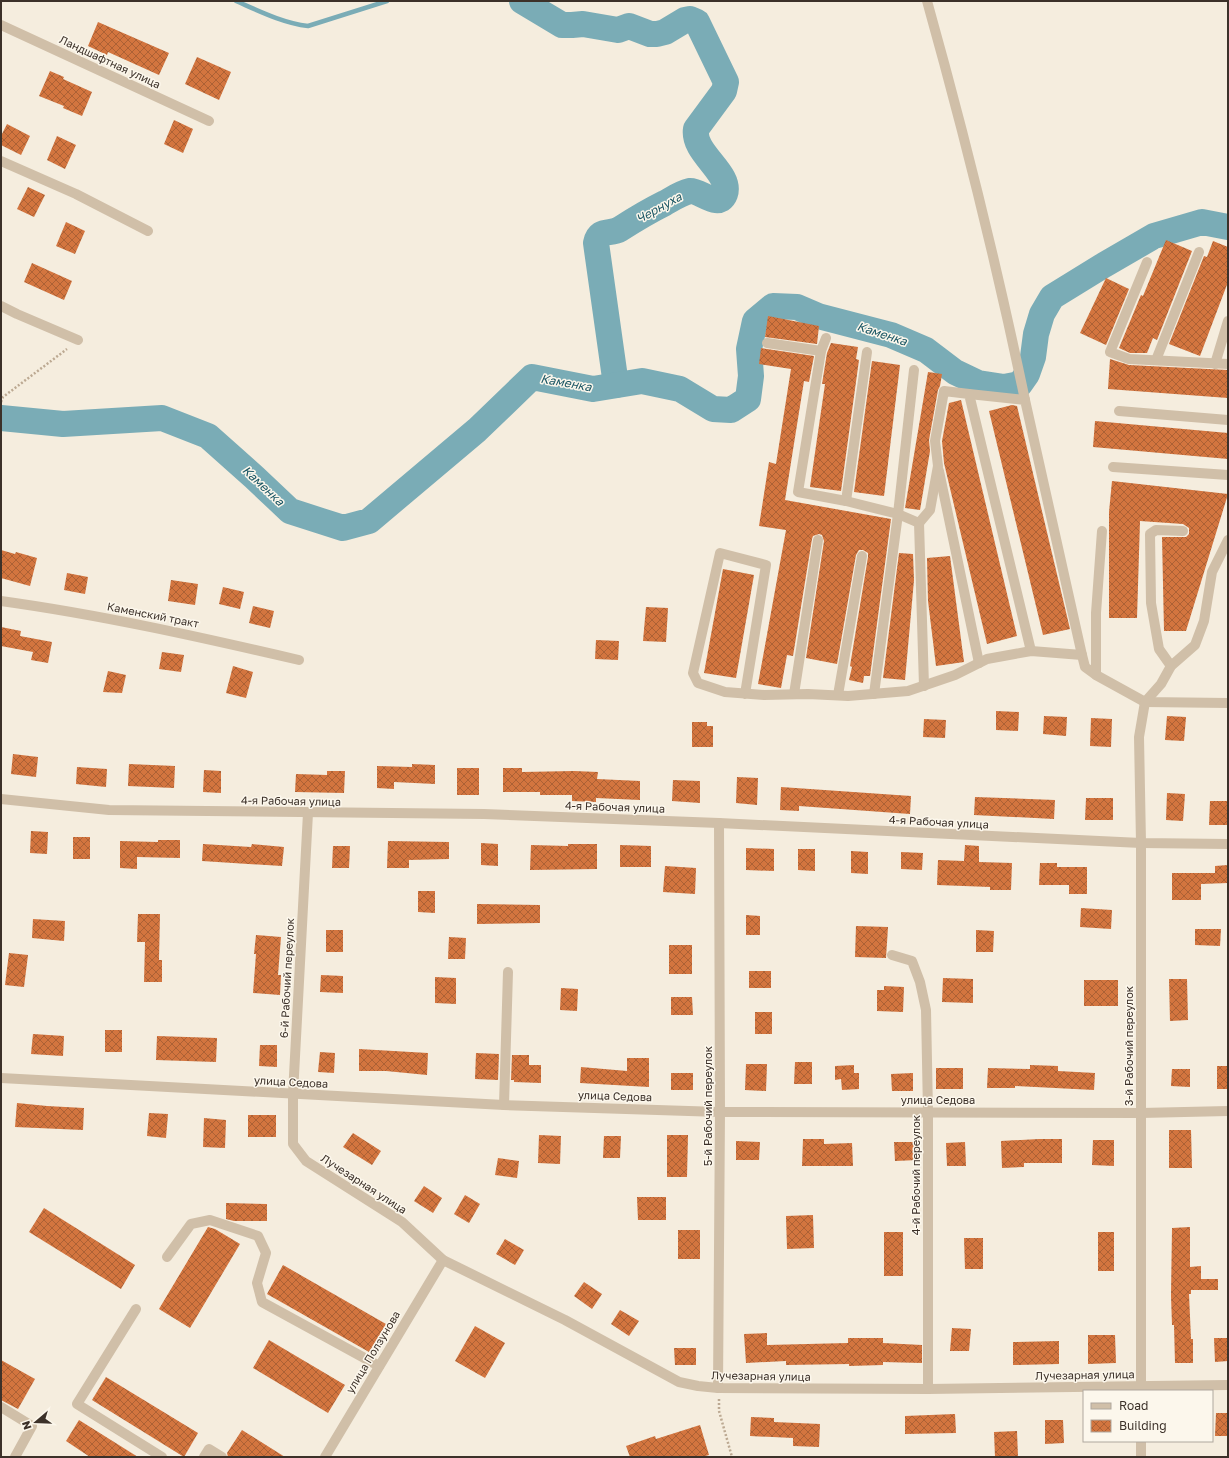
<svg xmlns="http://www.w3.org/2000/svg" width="1229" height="1458" viewBox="0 0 1229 1458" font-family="'Golos Text',sans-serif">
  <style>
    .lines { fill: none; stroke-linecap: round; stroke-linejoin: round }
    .stream { stroke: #7aacb6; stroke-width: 4.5 }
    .river { stroke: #7aacb6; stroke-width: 26 }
    .building { fill: url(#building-cross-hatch) }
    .path { stroke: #bca992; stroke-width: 2.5; stroke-dasharray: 2 2; stroke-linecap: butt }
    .minor { stroke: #d0bfa8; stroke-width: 10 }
    .labels { text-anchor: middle; stroke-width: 3; stroke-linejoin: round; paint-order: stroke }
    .street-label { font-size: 11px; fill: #3c3129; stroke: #fcf7ec }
    .water-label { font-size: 12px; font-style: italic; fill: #195563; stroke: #fcf7ec }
  </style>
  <defs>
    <pattern id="building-cross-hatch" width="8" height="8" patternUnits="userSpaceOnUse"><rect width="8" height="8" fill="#d3753f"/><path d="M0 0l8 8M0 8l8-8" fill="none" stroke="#ac6135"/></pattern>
  </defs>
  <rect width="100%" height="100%" fill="#f5edde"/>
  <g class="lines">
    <path class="stream" d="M236,1C259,11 283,23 308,26L387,1"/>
    <g class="river">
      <path d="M522,1L562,25H572L583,24L618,30L629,26L650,34H657L665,32L685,20L690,19L697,22L726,82L724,91L696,129C692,153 732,173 725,194C719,210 700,190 690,191C681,193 672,199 665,203C649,211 634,220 620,229C610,235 599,228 596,243L616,385"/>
      <path d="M1,418L63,424L162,418L208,436L254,477L290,511L343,528L369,521L477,430L532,377L593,389L642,381L680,389L713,409L731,410L748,399L751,376L749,349L755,321L773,306L797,307L818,316L891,335L926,350L955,372L978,383L1004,387L1020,384L1027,374L1033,357L1036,334L1042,314L1052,297L1104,265L1154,236L1202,222L1228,227"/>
    </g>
  </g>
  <g class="building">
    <path d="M98,22L169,53L159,75L108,52L107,55L88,46Z"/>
    <path d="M197,57L231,72L219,100L185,84Z"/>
    <path d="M50,71L64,77L63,79L92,92L82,116L63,108L64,106L39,96Z"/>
    <path d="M174,120L193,129L183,153L164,144Z"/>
    <path d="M7,124L30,136L21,155L1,145V136Z"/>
    <path d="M57,136L76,145L65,169L47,160Z"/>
    <path d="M28,187L45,195L34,217L17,209Z"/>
    <path d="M66,222L85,231L75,254L56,246Z"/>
    <path d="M1166,240L1192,251L1157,340L1153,338L1147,353H1130L1119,348L1141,295L1143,296Z"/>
    <path d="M1213,241L1228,247V282L1200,356L1169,344L1204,256L1207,257Z"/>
    <path d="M32,263L72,281L64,300L24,282Z"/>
    <path d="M1106,278L1129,289L1106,345L1080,333Z"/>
    <path d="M768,316L819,326L817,344L765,337Z"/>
    <path d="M831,343L858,347L856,359L859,360L841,491L810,487L825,384H822L827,353Z"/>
    <path d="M761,348L814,356L809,382L804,381L785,500L891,519L870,676H864L863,683L849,680L852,667L850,666L868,557V553L863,550H859L856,555L837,664L806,658L824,541L822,535L819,534L813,536L812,539L793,656L787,655L781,688L758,684L786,530L759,526L769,462L776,464L791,369L759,364Z"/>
    <path d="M1110,359L1129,365L1228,370V398L1108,389Z"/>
    <path d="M872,361L900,365L884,496L854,492Z"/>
    <path d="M928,372L942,374L940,386L938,390L929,440L930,451L920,510L905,508Z"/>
    <path d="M961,400L1017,636L987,644L944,463L942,441L949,403Z"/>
    <path d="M1012,405L1017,406L1070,629L1043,635L989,411Z"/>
    <path d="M1095,421L1228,433V459L1093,447Z"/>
    <path d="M1112,481L1228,494L1186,631H1164L1162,537H1186L1189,534V528L1183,524L1140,521L1137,618H1109V512Z"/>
    <path d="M1,550L15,554L16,552L37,558L30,586L1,578Z"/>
    <path d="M899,553L913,554L914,580L905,680L883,678Z"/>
    <path d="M950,556L964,662L936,666L928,601L927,558Z"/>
    <path d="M723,569L754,575L736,678L704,673Z"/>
    <path d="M67,573L88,577L85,594L64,590Z"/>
    <path d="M171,580L198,584L195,605L168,601Z"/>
    <path d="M223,587L244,592L240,609L219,604Z"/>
    <path d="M253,606L274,611L270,628L249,623Z"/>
    <path d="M646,607L668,608L666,642L643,641Z"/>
    <path d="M1,627L21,631L20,636L52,642L48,663L31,660L33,652L1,646Z"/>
    <path d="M596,640L619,641L618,660L595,659Z"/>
    <path d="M162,652L184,655L181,672L159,669Z"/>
    <path d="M233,666L253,672L246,698L226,693Z"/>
    <path d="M108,671L126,675L122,693L103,692Z"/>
    <path d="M996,711L1019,712L1018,731L996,730Z"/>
    <path d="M1044,716L1067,717L1066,736L1043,734Z"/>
    <path d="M1167,716L1186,717L1184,741L1165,740Z"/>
    <path d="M1091,718L1112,719L1111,747L1090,746Z"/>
    <path d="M924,719L946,720L945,738L923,737Z"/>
    <path d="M692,722H707V726H713V747H692Z"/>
    <path d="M13,754L38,757L36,777L11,774Z"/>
    <path d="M129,764L175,766L174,788L128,786Z"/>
    <path d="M412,764L435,765V784L394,782V789L377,788V766L412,767Z"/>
    <path d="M77,767L107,769L106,787L76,784Z"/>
    <rect x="457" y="768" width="22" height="27"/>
    <path d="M503,768H522V772L574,771L598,772L597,779L640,781V800L596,798V802L572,801V795H540V792H503Z"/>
    <path d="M204,770L221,771V793L203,792Z"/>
    <path d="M327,771H345L344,793L295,792L296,774L327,775Z"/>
    <path d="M737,777L758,778L757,805L736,803Z"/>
    <path d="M673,780L700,781V803L672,801Z"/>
    <path d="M781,787L911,796L910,814L799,806V811L780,810Z"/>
    <path d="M1167,793L1185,794L1183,821L1166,820Z"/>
    <path d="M975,797L1055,800L1054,819L974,815Z"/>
    <path d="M1086,798H1113V820H1085Z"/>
    <path d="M1210,801H1228V825H1209Z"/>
    <path d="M31,831L48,832L47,854L30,853Z"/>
    <rect x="73" y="837" width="17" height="22"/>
    <path d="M158,840H180V858L137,857V869L120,868V841L158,842Z"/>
    <path d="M388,841L449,842V859L409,860V868H387Z"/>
    <path d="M481,843L498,844V866L481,865Z"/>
    <path d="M203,844L251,847L252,844L284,847L282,866L202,861Z"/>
    <path d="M568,844H597V869L530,870L531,845L568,846Z"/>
    <path d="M620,845L651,846V867H620Z"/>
    <path d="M965,845L979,846V862L1012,863L1011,890H990V887L937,885L938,860L964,861Z"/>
    <path d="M333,846H350L349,868H332Z"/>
    <path d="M746,848L774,849V871L746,870Z"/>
    <path d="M798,849H815V871L798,870Z"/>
    <path d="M851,851L868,852V874L851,873Z"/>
    <path d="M901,852L923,853L922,870L901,869Z"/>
    <path d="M1040,863H1057V867H1087V894H1069V885H1039Z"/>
    <path d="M1228,865V883L1201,884V900H1172V873H1215V866Z"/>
    <path d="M665,866L696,868L695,894L663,892Z"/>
    <path d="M418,891H435V913L418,912Z"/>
    <path d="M477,904L540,905V923L477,924Z"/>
    <path d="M1081,908L1112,910L1111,929L1080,927Z"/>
    <path d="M138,914H160L159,960H162V982H144L145,942H137Z"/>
    <path d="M746,915L760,916V935H746Z"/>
    <path d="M33,919L65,921L64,941L32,938Z"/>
    <path d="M856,926L888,927L886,958L855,957Z"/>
    <path d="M1195,929H1221L1220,946L1195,945Z"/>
    <rect x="326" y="930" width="17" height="22"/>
    <path d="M976,930L994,931L993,952H976Z"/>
    <path d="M256,935L281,937L278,975H281L280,995L253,993L256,954H254Z"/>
    <path d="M449,937L466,938L465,959H448Z"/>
    <rect x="669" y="945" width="23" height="29"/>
    <path d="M9,953L28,955L24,987L5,985Z"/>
    <rect x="749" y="971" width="22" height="17"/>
    <path d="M321,975L343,976V993L320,992Z"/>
    <path d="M435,977L456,978V1004L435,1003Z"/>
    <path d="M943,978L973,979V1003L942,1002Z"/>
    <path d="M1169,979H1187L1188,1020L1170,1021Z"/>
    <rect x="1084" y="980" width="34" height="26"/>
    <path d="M884,986L904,987L903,1012L877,1011V990H884Z"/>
    <path d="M561,988L578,989L577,1011L560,1010Z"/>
    <path d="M671,997H692L693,1015H671Z"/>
    <rect x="755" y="1012" width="17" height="22"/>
    <rect x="105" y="1030" width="17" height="22"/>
    <path d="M33,1034L64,1036L63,1056L31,1054Z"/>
    <path d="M157,1036L217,1038L216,1062L156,1060Z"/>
    <path d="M260,1045H277V1067L259,1066Z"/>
    <path d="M359,1049L428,1053L427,1075L386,1071H359Z"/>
    <path d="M320,1052L335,1053L334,1073L318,1072Z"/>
    <path d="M476,1053L499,1054L498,1080L475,1079Z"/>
    <path d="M512,1055H529V1065H541V1083L514,1082V1080H511Z"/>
    <path d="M627,1058H649V1087L580,1083L581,1067L627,1071Z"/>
    <path d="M795,1062H812V1084H794Z"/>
    <path d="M746,1064H767L766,1091L745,1090Z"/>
    <path d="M854,1065V1073H859V1089L842,1090L841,1079L835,1080V1066Z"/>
    <path d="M1030,1065L1058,1066V1071L1095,1073L1094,1090L1015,1086V1088H987L988,1068L1030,1069Z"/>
    <rect x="1217" y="1066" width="11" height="23"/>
    <rect x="936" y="1068" width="27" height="21"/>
    <path d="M1172,1069H1190V1087L1171,1086Z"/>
    <rect x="671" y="1073" width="22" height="17"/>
    <path d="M913,1073V1091H892L891,1074Z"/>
    <path d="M17,1103L47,1106L84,1108L83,1130L15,1127Z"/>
    <path d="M149,1113L168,1114L166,1138L147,1136Z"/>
    <rect x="248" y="1115" width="28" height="22"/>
    <path d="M204,1118L226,1120L225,1148L203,1147Z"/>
    <path d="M1169,1130H1191L1192,1168H1169Z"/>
    <path d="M353,1133L381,1151L372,1165L343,1147Z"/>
    <path d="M539,1135L561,1136L560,1164L538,1163Z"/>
    <path d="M667,1135H688L687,1177H667Z"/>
    <path d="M604,1136H621L620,1158H603Z"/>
    <path d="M803,1139H824V1144L852,1143L853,1166H802Z"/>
    <path d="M1039,1139H1062V1163H1024V1167L1002,1168L1001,1141Z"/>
    <path d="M1093,1140H1114V1166L1092,1165Z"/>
    <path d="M736,1141L760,1142L759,1160H736Z"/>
    <path d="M894,1142H918V1160L895,1161Z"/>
    <path d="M965,1142L966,1166H947L946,1143Z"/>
    <path d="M498,1158L519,1161L517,1178L495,1175Z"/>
    <path d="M424,1186L442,1198L433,1213L414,1201Z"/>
    <path d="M465,1195L480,1204L469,1223L454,1214Z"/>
    <path d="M637,1197H666V1220H638Z"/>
    <path d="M226,1203L267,1204V1221H234L226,1219Z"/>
    <path d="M44,1208L135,1265L121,1289L29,1232Z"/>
    <path d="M813,1215L814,1248L787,1249L786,1216Z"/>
    <path d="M208,1227L215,1229L240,1244L190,1328L159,1309Z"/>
    <path d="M1190,1227V1267L1201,1266V1279H1218V1290H1191V1294H1189L1191,1339H1193V1363H1175L1174,1325H1172L1171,1296L1172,1228Z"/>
    <rect x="678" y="1230" width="22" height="29"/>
    <rect x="884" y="1232" width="19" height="44"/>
    <rect x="1098" y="1232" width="16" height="39"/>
    <path d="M964,1238H983V1269H965Z"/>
    <path d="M505,1239L524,1250L515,1265L496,1254Z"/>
    <path d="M283,1265L386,1324L369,1352L267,1294Z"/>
    <path d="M584,1282L602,1294L592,1309L574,1296Z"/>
    <path d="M620,1310L639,1321L629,1336L611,1324Z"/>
    <path d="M475,1326L505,1343L485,1378L455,1361Z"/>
    <path d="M952,1328L971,1329L969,1351H950Z"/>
    <path d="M767,1333V1345L848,1343V1338H883V1343L922,1345V1363L883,1362V1365L849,1366V1364L786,1365V1361L746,1363L744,1334Z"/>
    <path d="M1088,1335H1115L1116,1363L1088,1364Z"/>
    <path d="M1214,1338H1228V1361L1215,1362Z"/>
    <path d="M269,1340L345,1385L328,1413L253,1368Z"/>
    <path d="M1059,1341V1364L1013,1365V1342Z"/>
    <path d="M674,1348H696V1365H675Z"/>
    <path d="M1,1360L35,1379L18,1409L1,1400Z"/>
    <path d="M106,1377L198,1433L184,1457L92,1400Z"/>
    <path d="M1216,1413H1228V1436H1215Z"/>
    <path d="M955,1414L956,1433L905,1434V1416Z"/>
    <path d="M751,1417L774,1418V1422L820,1424L819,1447L793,1446V1438L750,1436Z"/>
    <path d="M79,1420L138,1457H90L66,1441Z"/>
    <path d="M1045,1420H1063L1064,1443L1045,1444Z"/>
    <path d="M700,1425L709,1455L702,1457H630L626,1446L655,1436L656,1439Z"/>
    <path d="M242,1430L285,1457H228L227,1453Z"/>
    <path d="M1017,1431L1018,1457H995L994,1432Z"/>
  </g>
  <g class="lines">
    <g class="path">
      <path d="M1,402L3,397L67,349"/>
      <path d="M719,1399V1411L732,1457"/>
    </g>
    <g class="minor">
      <path d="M927,1C964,133 997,266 1025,400"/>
      <path d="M1,25L209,121"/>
      <path d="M1,161L76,194L148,231"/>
      <path d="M1147,262L1110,352L1129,359L1228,364"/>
      <path d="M1,306L17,314L78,340"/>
      <path d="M826,338L821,351L798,492L846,501L898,514L874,694"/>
      <path d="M767,343L821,351"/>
      <path d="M1156,360L1199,252"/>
      <path d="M1215,364L1228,321"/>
      <path d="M914,370L898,514L919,523L924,686"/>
      <path d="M969,394L1025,400L1082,655"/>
      <path d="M1119,411L1228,420"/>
      <path d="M1113,467L1228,475"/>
      <path d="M939,471L979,663"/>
      <path d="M846,501L867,352"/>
      <path d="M919,523L930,510L938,466L935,441L944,391L969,394L1031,651"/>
      <path d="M1,601C102,615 200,637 299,660"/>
      <path d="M1171,666L1159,649L1151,603L1150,534L1156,530L1183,531"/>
      <path d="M1096,675V613L1102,531"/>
      <path d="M745,694L766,565L720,553L693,673L698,683L725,692L764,695L808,694L848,696L908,691L955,675L987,659L1031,651L1082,655L1085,667L1096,675L1145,702L1228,703"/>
      <path d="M794,694L818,540"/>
      <path d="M838,695L862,556"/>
      <path d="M1145,702L1161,684L1171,666L1195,645L1204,621L1212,572L1228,540"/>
      <path d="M1,799L109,810L484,814L719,823L1141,843L1228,844"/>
      <path d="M308,813L293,1094V1144L306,1161L402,1222L443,1260L565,1320L679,1382L698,1386L718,1388L928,1389L1228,1385"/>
      <path d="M892,955L912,961L920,982L926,1010L928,1112V1389"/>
      <path d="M1,1078L504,1105L720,1112L1141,1113L1228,1111"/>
      <path d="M504,1105L508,972"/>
      <path d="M167,1257L191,1224L210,1220L258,1236L266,1253L257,1283L262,1302L379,1366"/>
      <path d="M136,1309L77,1404L162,1457"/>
      <path d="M718,1388L720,1112L719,823"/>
      <path d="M1141,1391V843L1139,737L1145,702"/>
      <path d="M1,1407L32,1426L15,1457"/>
      <path d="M1141,1441V1457"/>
      <path d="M204,1457L209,1449L222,1457"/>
      <path d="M325,1457L443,1260"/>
    </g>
  </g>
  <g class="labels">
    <g class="street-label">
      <text transform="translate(110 62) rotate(25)" y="4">Ландшафтная улица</text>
      <text transform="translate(153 615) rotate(11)" y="4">Каменский тракт</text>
      <text transform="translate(291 801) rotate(1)" y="4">4-я Рабочая улица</text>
      <text transform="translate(615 807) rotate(2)" y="4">4-я Рабочая улица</text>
      <text transform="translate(939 822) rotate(3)" y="4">4-я Рабочая улица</text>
      <text transform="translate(287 978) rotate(-87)" y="4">6-й Рабочий переулок</text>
      <text transform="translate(1129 1046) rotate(-90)" y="4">3-й Рабочий переулок</text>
      <text transform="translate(291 1082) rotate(3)" y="4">улица Седова</text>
      <text transform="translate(615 1096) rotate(2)" y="4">улица Седова</text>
      <text x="938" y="1104">улица Седова</text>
      <text transform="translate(708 1106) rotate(-90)" y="4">5-й Рабочий переулок</text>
      <text transform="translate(916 1175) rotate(-90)" y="4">4-й Рабочий переулок</text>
      <text transform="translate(364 1184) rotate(33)" y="4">Лучезарная улица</text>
      <text transform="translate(373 1352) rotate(-59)" y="4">улица Ползунова</text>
      <text transform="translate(1085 1375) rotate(-1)" y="4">Лучезарная улица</text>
      <text transform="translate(761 1376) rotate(1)" y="4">Лучезарная улица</text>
    </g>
    <g class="water-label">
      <text transform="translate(659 208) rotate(-29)" y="4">Чернуха</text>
      <text transform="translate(882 334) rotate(18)" y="4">Каменка</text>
      <text transform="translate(566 383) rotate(10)" y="4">Каменка</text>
      <text transform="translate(263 486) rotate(43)" y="4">Каменка</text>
    </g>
  </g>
  <rect width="1229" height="1458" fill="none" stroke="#3c3129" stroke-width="4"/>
  <rect x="1083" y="1390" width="130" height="52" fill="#fcf7ec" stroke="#afa89e"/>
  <rect x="1091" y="1403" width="20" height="6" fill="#d0bfa8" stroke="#afa89e"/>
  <text x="1119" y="1410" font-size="12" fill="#3c3129">Road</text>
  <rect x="1091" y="1420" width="20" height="12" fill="url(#building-cross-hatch)" stroke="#afa89e"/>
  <text x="1119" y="1430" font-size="12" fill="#3c3129">Building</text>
  <g transform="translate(36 1422) rotate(251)" stroke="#fcf7ec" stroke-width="3" paint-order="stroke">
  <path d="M0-3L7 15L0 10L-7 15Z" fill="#3c3129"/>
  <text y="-6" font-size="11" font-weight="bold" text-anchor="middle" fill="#3c3129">N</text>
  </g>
</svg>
